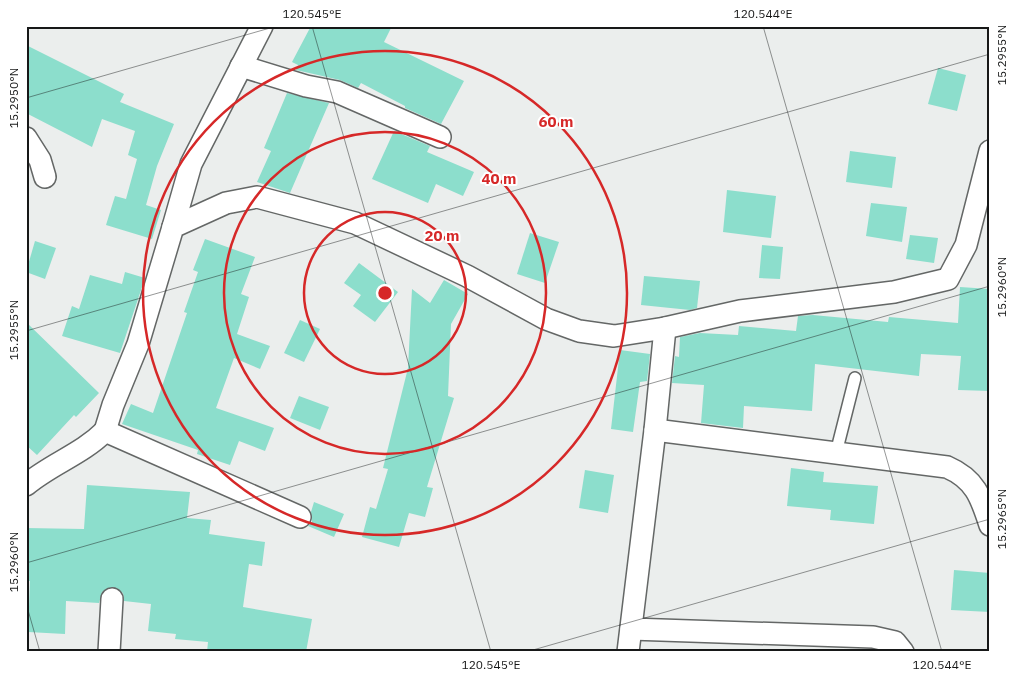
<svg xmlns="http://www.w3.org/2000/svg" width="1016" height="678" viewBox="0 0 1016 678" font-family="'IBM Plex Sans',sans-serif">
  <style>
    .building { fill: #8cdecc }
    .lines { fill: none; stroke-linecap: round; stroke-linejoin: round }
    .lane-casing { stroke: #646766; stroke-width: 14 }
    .street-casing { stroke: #646766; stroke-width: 24 }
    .lane { stroke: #fff; stroke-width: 11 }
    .street { stroke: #fff; stroke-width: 21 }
    .ticks { fill: none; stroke: #171818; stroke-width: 1; stroke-opacity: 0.45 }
    .ring { fill: none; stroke: #d62828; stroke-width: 2.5 }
    .centre { fill: #d62828; stroke: #fff; stroke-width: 2.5 }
    .ring-label { font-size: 15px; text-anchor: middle; font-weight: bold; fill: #d62828; stroke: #fff; stroke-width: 4; stroke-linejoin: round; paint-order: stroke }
    .neatline { fill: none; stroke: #171818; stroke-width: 2 }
    .ticks-label { font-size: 12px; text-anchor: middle; fill: #171818 }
  </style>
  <rect width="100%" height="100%" fill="#ebeeed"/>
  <g class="building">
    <path d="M311,26H392L384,42L464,81L441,124L405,108V106L361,83L358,88L340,80L296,70L298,65L292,62Z"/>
    <path d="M26,45L124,94L120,102L174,124L157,166L146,205L161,210L152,239L106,225L115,196L126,199L137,159L128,155L135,131L102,119L92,147L26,113Z"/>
    <path d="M938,68L966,75L957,111L928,104Z"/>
    <path d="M287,93L329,103L290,193L257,182L271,151L264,148Z"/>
    <path d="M394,131L430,146L427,152L474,172L463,196L436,184L428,203L372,179Z"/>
    <path d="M850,151L896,157L892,188L846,182Z"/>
    <path d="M727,190L776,196L771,238L723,232Z"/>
    <path d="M871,203L907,207L902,242L866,236Z"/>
    <path d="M530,233L559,242L545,283L517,274Z"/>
    <path d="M910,235L938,238L934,263L906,259Z"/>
    <path d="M205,239L255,257L241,294L249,297L237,334L270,346L260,369L234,358L216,408L274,428L265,451L239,441L230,465L197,454L198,450L122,424L131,404L153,413L187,313L184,312L198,272L193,270Z"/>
    <path d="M35,241L56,248L45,279L26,272Z"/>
    <path d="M762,245L783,247L780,279L759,278Z"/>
    <path d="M359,263L398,292L375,322L353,306L361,295L344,283Z"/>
    <path d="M125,272L145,278L120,353L62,336L72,306L79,309L90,275L122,284Z"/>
    <path d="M644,276L700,281L697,308L690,310L641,305Z"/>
    <path d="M444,280L468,294L451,324L448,396L454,398L427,487L433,488L425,517L409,513L399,547L362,537L370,507L376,509L388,469L383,468L408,368L412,289L430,303Z"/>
    <path d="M960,287L990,289V391L958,390L961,356L921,354L919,376L815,364L812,411L744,406L743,428L701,423L704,385L672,383L675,356L679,357L680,337L700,333L738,335L739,326L796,331L798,316L813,315L888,322L889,317L958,323Z"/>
    <path d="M300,320L320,329L304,362L284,353Z"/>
    <path d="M26,322L99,393L76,417L74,415L37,455L26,445Z"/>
    <path d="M620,350L650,354L647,381L640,382L633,432L611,429Z"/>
    <path d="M299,396L329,407L320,430L290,418Z"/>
    <path d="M791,468L824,472L823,482L878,486L874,524L830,520L831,510L787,506Z"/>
    <path d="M585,470L614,475L608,513L579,508Z"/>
    <path d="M87,485L190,492L187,518L211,520L209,534L265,542L262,566L249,564L243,607L312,619L306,652H207L208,642L175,639L176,634L148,631L151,604L124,601L123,593L113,587L102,592L99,603L66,601L65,634L28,632L30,581H26V528L84,529Z"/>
    <path d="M314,502L344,514L334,537L308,526L312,522L311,512Z"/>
    <path d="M954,570L990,573V612L951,610Z"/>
  </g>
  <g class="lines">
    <g class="lane-casing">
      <path id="lane" d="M836,453L855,378"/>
    </g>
    <g class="street-casing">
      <g id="street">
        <path d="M241,66L306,86L337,92L440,137"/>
        <path d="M26,138L40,160L45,177"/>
        <path d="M173,227L191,164L262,26"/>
        <path d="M655,430L947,467C975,479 981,497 990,525"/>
        <path d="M105,431L113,405L138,344L173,227L226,203L257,197L355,223L467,276L546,319L579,331L614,336L665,328L740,311L894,292L948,279L966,245L990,151"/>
        <path d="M26,485C51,464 82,454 105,431L300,517"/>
        <path d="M631,629L873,637L895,642L903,652"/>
        <path d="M109,652L112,599"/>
        <path d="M628,652L655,430L665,328"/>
      </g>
    </g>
    <use href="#lane" class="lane"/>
    <use href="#street" class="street"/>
  </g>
  <path class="ticks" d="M312,26L491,652M763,26L942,652M26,98L277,26M26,331L990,54M26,563L990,286M26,603L40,652M526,652L990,519"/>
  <g class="ring">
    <circle cx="385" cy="293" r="81"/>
    <circle cx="385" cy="293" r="161"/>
    <circle cx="385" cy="293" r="242"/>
  </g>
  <circle cx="385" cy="293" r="8" class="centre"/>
  <g class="ring-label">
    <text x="556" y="127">60 m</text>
    <text x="499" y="184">40 m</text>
    <text x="442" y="241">20 m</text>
  </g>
  <rect width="1016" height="678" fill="none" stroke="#ffffff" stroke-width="55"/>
  <rect x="28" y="28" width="960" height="622" class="neatline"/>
  <g class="ticks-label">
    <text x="312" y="18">120.545°E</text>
    <text x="763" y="18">120.544°E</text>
    <text transform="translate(1002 55) rotate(-90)" y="4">15.2955°N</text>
    <text transform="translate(14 98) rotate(-90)" y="4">15.2950°N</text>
    <text transform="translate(1002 287) rotate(-90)" y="4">15.2960°N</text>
    <text transform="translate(14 330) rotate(-90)" y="4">15.2955°N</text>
    <text transform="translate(1002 519) rotate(-90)" y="4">15.2965°N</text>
    <text transform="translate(14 562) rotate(-90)" y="4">15.2960°N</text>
    <text x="491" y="669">120.545°E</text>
    <text x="942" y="669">120.544°E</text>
  </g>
</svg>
